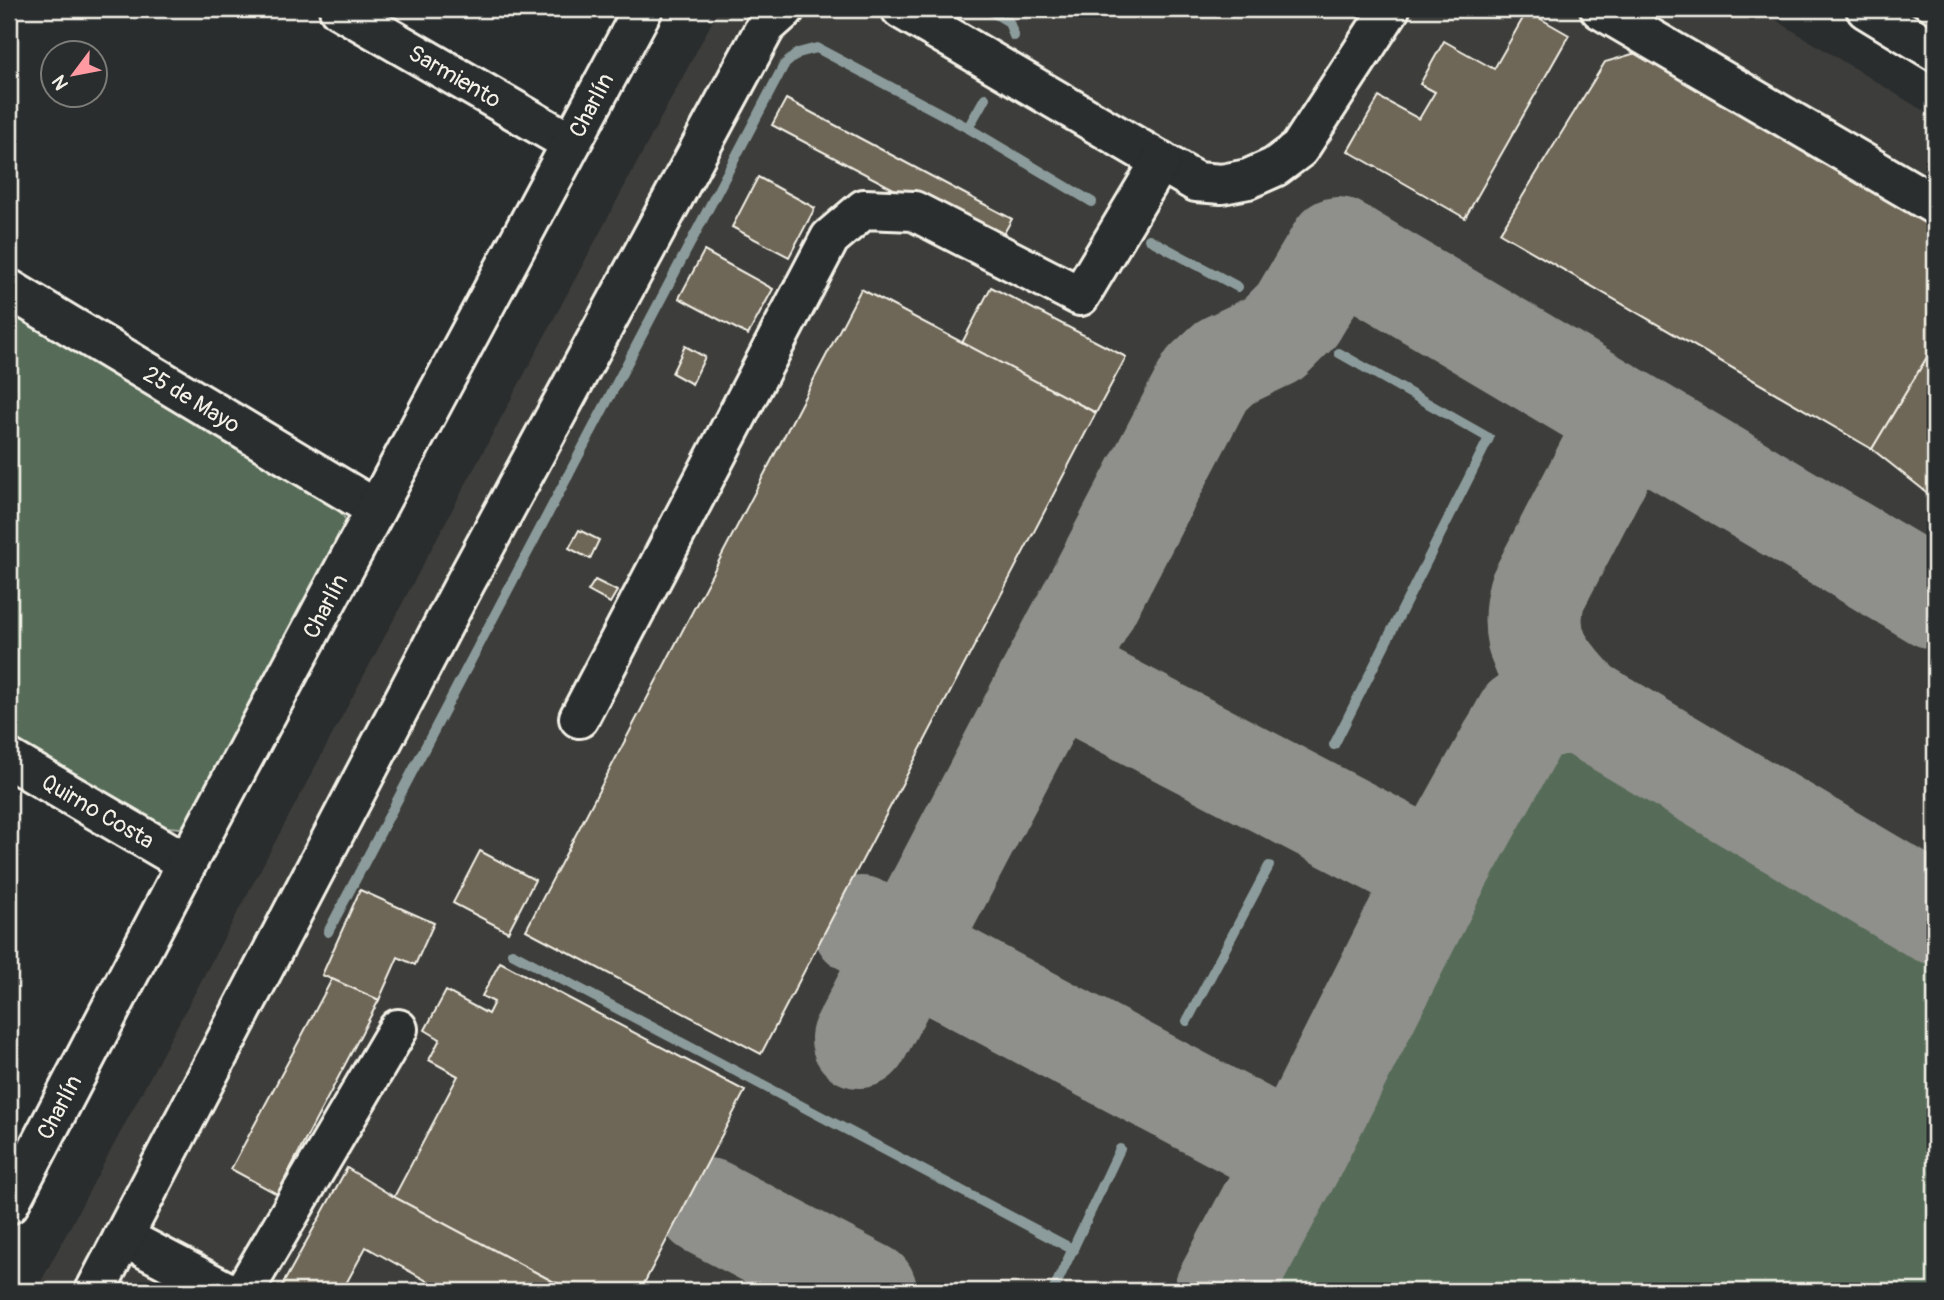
<svg xmlns="http://www.w3.org/2000/svg" width="1944" height="1300" viewBox="0 0 1944 1300" font-family="Pangolin,sans-serif">
  <style>
    .built { fill: #3e3e3a }
    .green { fill: #566c58; stroke: #a5aea0; stroke-width: 2 }
    .lines { fill: none; stroke-linecap: round; stroke-linejoin: round }
    .stream { stroke: #8c9c9c; stroke-width: 10 }
    .taxiway { stroke: #8f8f8b; stroke-width: 98 }
    .building { fill: #6e6656; stroke: #f4f1e8; stroke-width: 2 }
    .minor-casing { stroke: #f4f1e8; stroke-width: 44 }
    .major-casing { stroke: #f4f1e8; stroke-width: 44 }
    .minor { stroke: #2a2d2e; stroke-width: 38 }
    .major { stroke: #2a2d2e; stroke-width: 38 }
    .labels { text-anchor: middle; stroke-width: 5; stroke-linejoin: round; paint-order: stroke }
    .street-label { font-size: 23px; fill: #f4f1e8; stroke: #2a2d2e }
  </style>
  <rect width="100%" height="100%" fill="#2a2d2e"/>
  <filter id="ink" filterUnits="userSpaceOnUse"><feTurbulence type="fractalNoise" baseFrequency=".0143" numOctaves="2"/><feDisplacementMap in="SourceGraphic" scale="14" xChannelSelector="R" yChannelSelector="G"/><feConvolveMatrix kernelMatrix="1 2 1 2 8 2 1 2 1" color-interpolation-filters="sRGB"/></filter>
  <g filter="url(#ink)">
    <path class="built" d="M719,9H1758L1935,118V1291H36Z"/>
    <g class="green">
      <path d="M9,310L339,510L346,520V529L192,819L180,828L167,827L9,736Z"/>
      <path d="M1570,753L1593,754L1935,958V1291H1268L1538,772L1553,756Z"/>
    </g>
    <g class="lines">
      <g class="stream">
        <path d="M987,9L1009,22L1014,36"/>
        <path d="M968,128L985,98"/>
        <path d="M1149,239L1238,287"/>
        <path d="M1334,745L1489,438L1339,353"/>
        <path d="M328,932L784,65L798,53L817,48L968,128L1092,202"/>
        <path d="M512,953L1074,1250"/>
        <path d="M1187,1021L1269,866"/>
        <path d="M1053,1291L1120,1149"/>
      </g>
      <g class="taxiway">
        <path d="M1628,418L1537,593C1524,646 1548,669 1582,706L1935,915"/>
        <path d="M1053,672L1438,873"/>
        <path d="M861,925L1295,1156"/>
        <path d="M860,1039L1206,380L1225,362L1273,339L1297,315L1338,246L1935,600"/>
        <path d="M707,1207L868,1291"/>
        <path d="M1223,1291L1295,1156L1438,873L1524,718C1545,705 1557,705 1582,706"/>
      </g>
    </g>
    <g class="building">
      <path d="M1527,11L1569,35L1465,218L1348,151L1379,97L1419,119L1435,92L1420,84L1444,41L1494,69Z"/>
      <path d="M1636,53L1935,228V344L1872,449L1500,233L1605,62Z"/>
      <path d="M786,99L1012,219L998,244L772,125Z"/>
      <path d="M758,177L815,208L789,257L732,227Z"/>
      <path d="M704,251L773,289L748,335L679,298Z"/>
      <path d="M991,287L1126,357L1096,413L962,343Z"/>
      <path d="M861,289L1096,413L761,1054L526,930Z"/>
      <path d="M1935,344V499L1872,449Z"/>
      <path d="M685,346L705,357L692,384L672,373Z"/>
      <path d="M579,530L599,540L590,559L569,548Z"/>
      <path d="M595,580L617,591L610,603L588,591Z"/>
      <path d="M480,851L535,880L508,932L453,903Z"/>
      <path d="M360,890L434,923L415,965L398,957L379,1000L322,975Z"/>
      <path d="M500,962L745,1091L640,1291H571L394,1197L458,1076L429,1060L440,1039L425,1030L446,991L488,1014L494,1002L482,996Z"/>
      <path d="M332,979L379,1000L277,1194L231,1169Z"/>
      <path d="M347,1168L394,1197L571,1291H445L366,1247L342,1291H279Z"/>
    </g>
    <g class="lines">
      <g class="minor-casing">
        <g id="minor">
          <path d="M339,9L571,143"/>
          <path d="M901,9L1196,182L1222,184L1248,179L1275,167L1299,149L1390,9"/>
          <path d="M1600,9L1935,205"/>
          <path d="M9,289L376,509"/>
          <path d="M579,718L830,238L864,209L914,211L1080,296L1161,161"/>
          <path d="M9,759L187,863"/>
          <path d="M9,1204L187,863L643,9"/>
          <path d="M123,1237L226,1291"/>
          <path d="M95,1291L464,585L766,26L785,9"/>
          <path d="M244,1291L398,1029"/>
        </g>
      </g>
      <g class="major-casing">
        <path id="major" d="M1866,9L1935,51"/>
      </g>
      <use href="#minor" class="minor"/>
      <use href="#major" class="major"/>
    </g>
  </g>
  <g class="labels">
    <g class="street-label">
      <text transform="translate(455 76) rotate(30)" y="8">Sarmiento</text>
      <text transform="translate(591 105) rotate(-62)" y="8">Charlín</text>
      <text transform="translate(192 399) rotate(31)" y="8">25 de Mayo</text>
      <text transform="translate(325 606) rotate(-62)" y="8">Charlín</text>
      <text transform="translate(98 811) rotate(30)" y="8">Quirno Costa</text>
      <text transform="translate(59 1107) rotate(-62)" y="8">Charlín</text>
    </g>
  </g>
  <rect width="1944" height="1300" fill="none" stroke="#2a2d2e" stroke-width="35"/>
  <rect x="18" y="18" width="1909" height="1265" fill="none" stroke="#f4f1e8" stroke-width="2.5" filter="url(#ink)"/>
  <g transform="translate(74 74) rotate(238)"><circle r="33" fill="#2a2d2e" stroke="#7b7b78" stroke-width="2"/>
  <path d="M0-5L12 26L0 18L-12 26Z" fill="#ff9aa2"/>
  <text y="-10" font-size="19" font-weight="bold" text-anchor="middle" fill="#f4f1e8">N</text>
  </g>
</svg>
